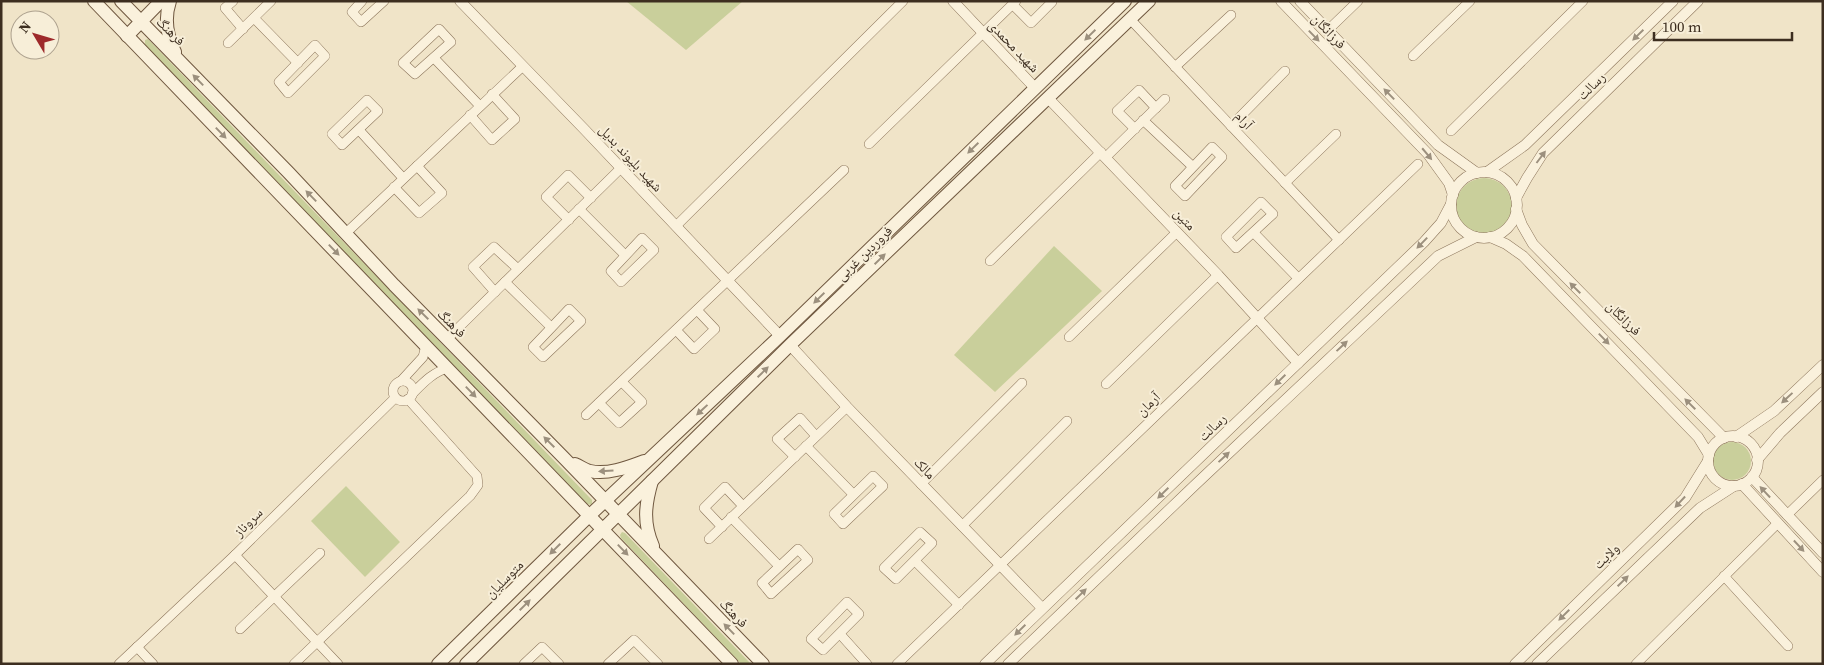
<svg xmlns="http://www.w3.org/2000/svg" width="1824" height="665" viewBox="0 0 1824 665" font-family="'Source Serif 4','Noto Naskh Arabic',serif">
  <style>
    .green { fill: #c9cf9b }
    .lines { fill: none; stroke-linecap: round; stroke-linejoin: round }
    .minor-casing { stroke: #8d765c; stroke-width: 10 }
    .tertiary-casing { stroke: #8d765c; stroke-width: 11 }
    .secondary-casing { stroke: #6f573f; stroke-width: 14 }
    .minor { stroke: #faf1dc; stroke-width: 9 }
    .tertiary { stroke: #faf1dc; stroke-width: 10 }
    .secondary { stroke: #faf1dc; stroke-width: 12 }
    .oneway { fill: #9c907e }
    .labels { text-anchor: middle; stroke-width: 4; stroke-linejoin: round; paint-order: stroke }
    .street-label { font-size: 14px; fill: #3d2e20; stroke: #f7eed8 }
  </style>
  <rect width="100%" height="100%" fill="#f0e4c8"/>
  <g class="green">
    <path d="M626,1H743L686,50Z"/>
    <path d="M148,39L592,500V505L587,504L145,45V40Z"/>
    <circle cx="1484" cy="206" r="28"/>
    <path d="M1054,246L1102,291L995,392L954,355Z"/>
    <circle cx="1732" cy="461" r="19"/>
    <path d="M346,486L400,542L365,577L311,521Z"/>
    <path d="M622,532L625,533L751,664H741L621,538L620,535Z"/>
  </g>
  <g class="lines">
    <g class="minor-casing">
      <g id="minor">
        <path d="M233,1L225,8L243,29"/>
        <path d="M362,1L352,12L361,22L384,1"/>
        <path d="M1013,5L1031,23L1052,2L1051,1"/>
        <path d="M254,18L298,63"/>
        <path d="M1130,19L1339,240"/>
        <path d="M439,29L451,42L415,74L403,63Z"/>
        <path d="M1327,31L1358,1"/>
        <path d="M228,43L271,1"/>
        <path d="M315,45L325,56L288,93L279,82Z"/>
        <path d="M1413,56L1470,1"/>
        <path d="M434,58L480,106"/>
        <path d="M1175,67L1231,15"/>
        <path d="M367,100L378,111L342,145L332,134Z"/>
        <path d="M470,115L492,140L515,119L492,94"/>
        <path d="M1143,120L1192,166"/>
        <path d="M1231,126L1285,71"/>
        <path d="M1135,129L1117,111L1139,90L1156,108"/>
        <path d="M359,130L403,178"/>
        <path d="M1451,131L1583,1"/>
        <path d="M869,144L1016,1"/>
        <path d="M1212,147L1222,157L1185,196L1175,186Z"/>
        <path d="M1106,157L1165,99"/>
        <path d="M1285,183L1336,134"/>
        <path d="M394,187L419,213L442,193L417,166"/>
        <path d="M1261,202L1273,214L1236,248L1226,237Z"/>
        <path d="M579,209L625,255"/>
        <path d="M569,220L546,197L568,175L591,198"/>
        <path d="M676,226L903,1"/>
        <path d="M346,233L523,66"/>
        <path d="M1254,233L1298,278"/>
        <path d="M642,238L654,250L621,282L611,271Z"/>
        <path d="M990,261L1101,152"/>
        <path d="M505,282L551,327"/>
        <path d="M495,292L473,267L494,247L518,269"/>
        <path d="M569,309L581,321L543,357L533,347Z"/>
        <path d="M676,330L694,349L715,329L697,310"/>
        <path d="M1069,337L1177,232"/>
        <path d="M447,339L621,168"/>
        <circle cx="403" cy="391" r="10"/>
        <path d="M401,381L423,357L426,345"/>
        <path d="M1106,384L1218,275"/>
        <path d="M412,394C423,383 433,372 448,368"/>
        <path d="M599,403L619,423L642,402L622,382"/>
        <path d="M586,415L844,170"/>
        <path d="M806,446L853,494"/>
        <path d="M795,457L777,439L800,418L816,436"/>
        <path d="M873,476L883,486L843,524L834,514Z"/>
        <path d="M921,484L1022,383"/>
        <path d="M1787,515L1823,480"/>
        <path d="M731,517L779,566"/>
        <path d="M962,526L1067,421"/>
        <path d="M722,527L704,508L725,487L743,506"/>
        <path d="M920,532L932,543L896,579L884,568Z"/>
        <path d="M709,539L847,407"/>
        <path d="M798,549L808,560L771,594L762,583Z"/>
        <path d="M235,555L338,664"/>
        <path d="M915,561L959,605"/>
        <path d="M1724,576L1788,646"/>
        <path d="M847,602L859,614L823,650L811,639Z"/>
        <path d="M240,629L320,553"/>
        <path d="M840,634L867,664"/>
        <path d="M137,647L153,664"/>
        <path d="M119,664L235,555L395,398"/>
        <path d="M294,664L470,496L478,485L477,476L408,399"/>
        <path d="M524,664L542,647L559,664"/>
        <path d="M608,664L634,640L658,664"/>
        <path d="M897,664L1418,164"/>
        <path d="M1636,664L1778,523"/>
      </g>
    </g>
    <g class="tertiary-casing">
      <g id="tertiary">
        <path d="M460,1L585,130L780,336"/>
        <path d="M953,1L1035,88"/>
        <path d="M1281,1L1428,154L1449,183L1453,195"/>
        <path d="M1300,1L1438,145L1477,173"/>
        <path d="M1048,98L1218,275L1298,363"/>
        <path d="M1487,172L1525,145L1673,1"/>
        <circle cx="1484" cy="205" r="33"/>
        <path d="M1516,198L1527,178L1543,153L1698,1"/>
        <path d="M1516,209L1522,225L1533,244L1724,438"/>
        <path d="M1490,237L1506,244L1523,256L1698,437L1709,455"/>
        <path d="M790,345L847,407L1042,608"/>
        <circle cx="1733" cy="461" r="25"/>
        <path d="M1736,437L1774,411L1823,365"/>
        <path d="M1757,460L1780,433L1823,392"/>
        <path d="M1752,477L1823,553"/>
        <path d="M1742,484L1823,572"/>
        <path d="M985,664L1424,242L1441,223L1451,204"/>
        <path d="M1008,664L1196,484L1438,256L1476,237"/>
        <path d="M1515,664L1685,498L1708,461"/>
        <path d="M1537,664L1700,508L1734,486"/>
      </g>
    </g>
    <g class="secondary-casing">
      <g id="secondary">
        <path d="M94,1L732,664"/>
        <path d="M121,1L289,173L394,285L565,459L763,664"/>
        <path d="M170,1C164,19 167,36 175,52"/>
        <path d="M127,36L161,1"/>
        <path d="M575,464C580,466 585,470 590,471C608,475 628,467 644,461"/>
        <path d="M652,481C645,505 643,523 653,546"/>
        <path d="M438,664L590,515L780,336L1125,1"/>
        <path d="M466,664L790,345L1149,1"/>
      </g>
    </g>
    <use href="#minor" class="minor"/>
    <use href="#tertiary" class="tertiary"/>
    <use href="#secondary" class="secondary"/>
  </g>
  <defs><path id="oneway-solid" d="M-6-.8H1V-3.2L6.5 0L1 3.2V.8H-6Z" transform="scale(1.25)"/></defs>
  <g class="oneway">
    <use href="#oneway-solid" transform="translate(1090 35) rotate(136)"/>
    <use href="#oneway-solid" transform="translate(1638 35) rotate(136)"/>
    <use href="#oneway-solid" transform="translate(1314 36) rotate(46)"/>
    <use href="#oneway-solid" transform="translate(198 80) rotate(-134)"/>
    <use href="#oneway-solid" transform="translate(1389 94) rotate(-134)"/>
    <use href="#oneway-solid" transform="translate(221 133) rotate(46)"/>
    <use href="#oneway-solid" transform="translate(973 148) rotate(136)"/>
    <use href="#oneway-solid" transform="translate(1427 154) rotate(50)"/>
    <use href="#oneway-solid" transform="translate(1541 157) rotate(-53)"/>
    <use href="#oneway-solid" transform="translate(311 196) rotate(-134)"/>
    <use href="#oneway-solid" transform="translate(1422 243) rotate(134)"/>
    <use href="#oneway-solid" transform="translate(334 250) rotate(46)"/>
    <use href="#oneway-solid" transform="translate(880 259) rotate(-44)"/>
    <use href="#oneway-solid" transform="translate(1575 288) rotate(-135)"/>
    <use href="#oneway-solid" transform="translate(819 298) rotate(136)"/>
    <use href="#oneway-solid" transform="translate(423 314) rotate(-135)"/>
    <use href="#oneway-solid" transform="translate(1604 339) rotate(46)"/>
    <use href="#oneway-solid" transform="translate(1342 346) rotate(-43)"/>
    <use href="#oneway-solid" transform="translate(763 372) rotate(-44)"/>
    <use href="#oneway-solid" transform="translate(1280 380) rotate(136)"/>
    <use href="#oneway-solid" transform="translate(471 392) rotate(46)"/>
    <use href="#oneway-solid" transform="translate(1787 398) rotate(137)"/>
    <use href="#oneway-solid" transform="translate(1690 404) rotate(-135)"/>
    <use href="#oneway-solid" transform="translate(702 410) rotate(137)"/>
    <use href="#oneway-solid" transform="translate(549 442) rotate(-135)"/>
    <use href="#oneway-solid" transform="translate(1224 457) rotate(-43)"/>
    <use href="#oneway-solid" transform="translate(606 471) rotate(176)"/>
    <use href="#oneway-solid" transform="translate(1765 492) rotate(-133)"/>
    <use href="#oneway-solid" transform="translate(1163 493) rotate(136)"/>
    <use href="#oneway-solid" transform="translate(1680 502) rotate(133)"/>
    <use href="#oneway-solid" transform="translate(1799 546) rotate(47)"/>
    <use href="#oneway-solid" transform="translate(555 549) rotate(135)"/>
    <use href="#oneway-solid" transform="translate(623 550) rotate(46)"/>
    <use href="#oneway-solid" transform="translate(1623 581) rotate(-44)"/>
    <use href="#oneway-solid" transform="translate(1081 594) rotate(-44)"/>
    <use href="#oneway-solid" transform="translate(525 605) rotate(-45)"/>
    <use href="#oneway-solid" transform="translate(1564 615) rotate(135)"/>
    <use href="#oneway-solid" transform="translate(729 629) rotate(-134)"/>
    <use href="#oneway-solid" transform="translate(1020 630) rotate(136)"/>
  </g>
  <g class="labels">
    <g class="street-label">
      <text transform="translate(171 31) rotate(45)" y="5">فرهنگ</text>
      <text transform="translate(1329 31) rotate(46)" y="5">فرزانگان</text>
      <text transform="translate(1014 46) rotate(46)" y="5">شهید محمدی</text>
      <text transform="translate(1591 86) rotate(-45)" y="5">رسالت</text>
      <text transform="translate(1244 120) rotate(47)" y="5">آرام</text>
      <text transform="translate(631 158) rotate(47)" y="5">شهید بلیوند بدیل</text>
      <text transform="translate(1185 219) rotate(46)" y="5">متین</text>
      <text transform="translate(864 253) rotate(-44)" y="5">فروردین غربی</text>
      <text transform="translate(1624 318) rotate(45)" y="5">فرزانگان</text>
      <text transform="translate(452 323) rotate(45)" y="5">فرهنگ</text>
      <text transform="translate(1148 404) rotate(-44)" y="5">آرمان</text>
      <text transform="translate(1212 427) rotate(-44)" y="5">رسالت</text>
      <text transform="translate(925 468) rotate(46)" y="5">مالک</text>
      <text transform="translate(248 522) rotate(-45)" y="5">سروناز</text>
      <text transform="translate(1606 556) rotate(-44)" y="5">ولایت</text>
      <text transform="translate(504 579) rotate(-45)" y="5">متوسلیان</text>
      <text transform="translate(734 613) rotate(46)" y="5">فرهنگ</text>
    </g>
  </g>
  <rect width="1824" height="665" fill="none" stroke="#3d2e20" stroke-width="5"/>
  <g transform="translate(35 35) rotate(308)"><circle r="24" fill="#f7eed8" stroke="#ada18e"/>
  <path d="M0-4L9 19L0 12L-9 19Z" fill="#9e2a2b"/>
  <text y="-8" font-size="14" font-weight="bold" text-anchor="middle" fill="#3d2e20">N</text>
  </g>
  <path d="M1654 32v8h138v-8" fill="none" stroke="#3d2e20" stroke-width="2.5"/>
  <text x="1662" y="32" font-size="15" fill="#3d2e20" stroke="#f7eed8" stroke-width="4" paint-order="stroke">100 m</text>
</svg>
